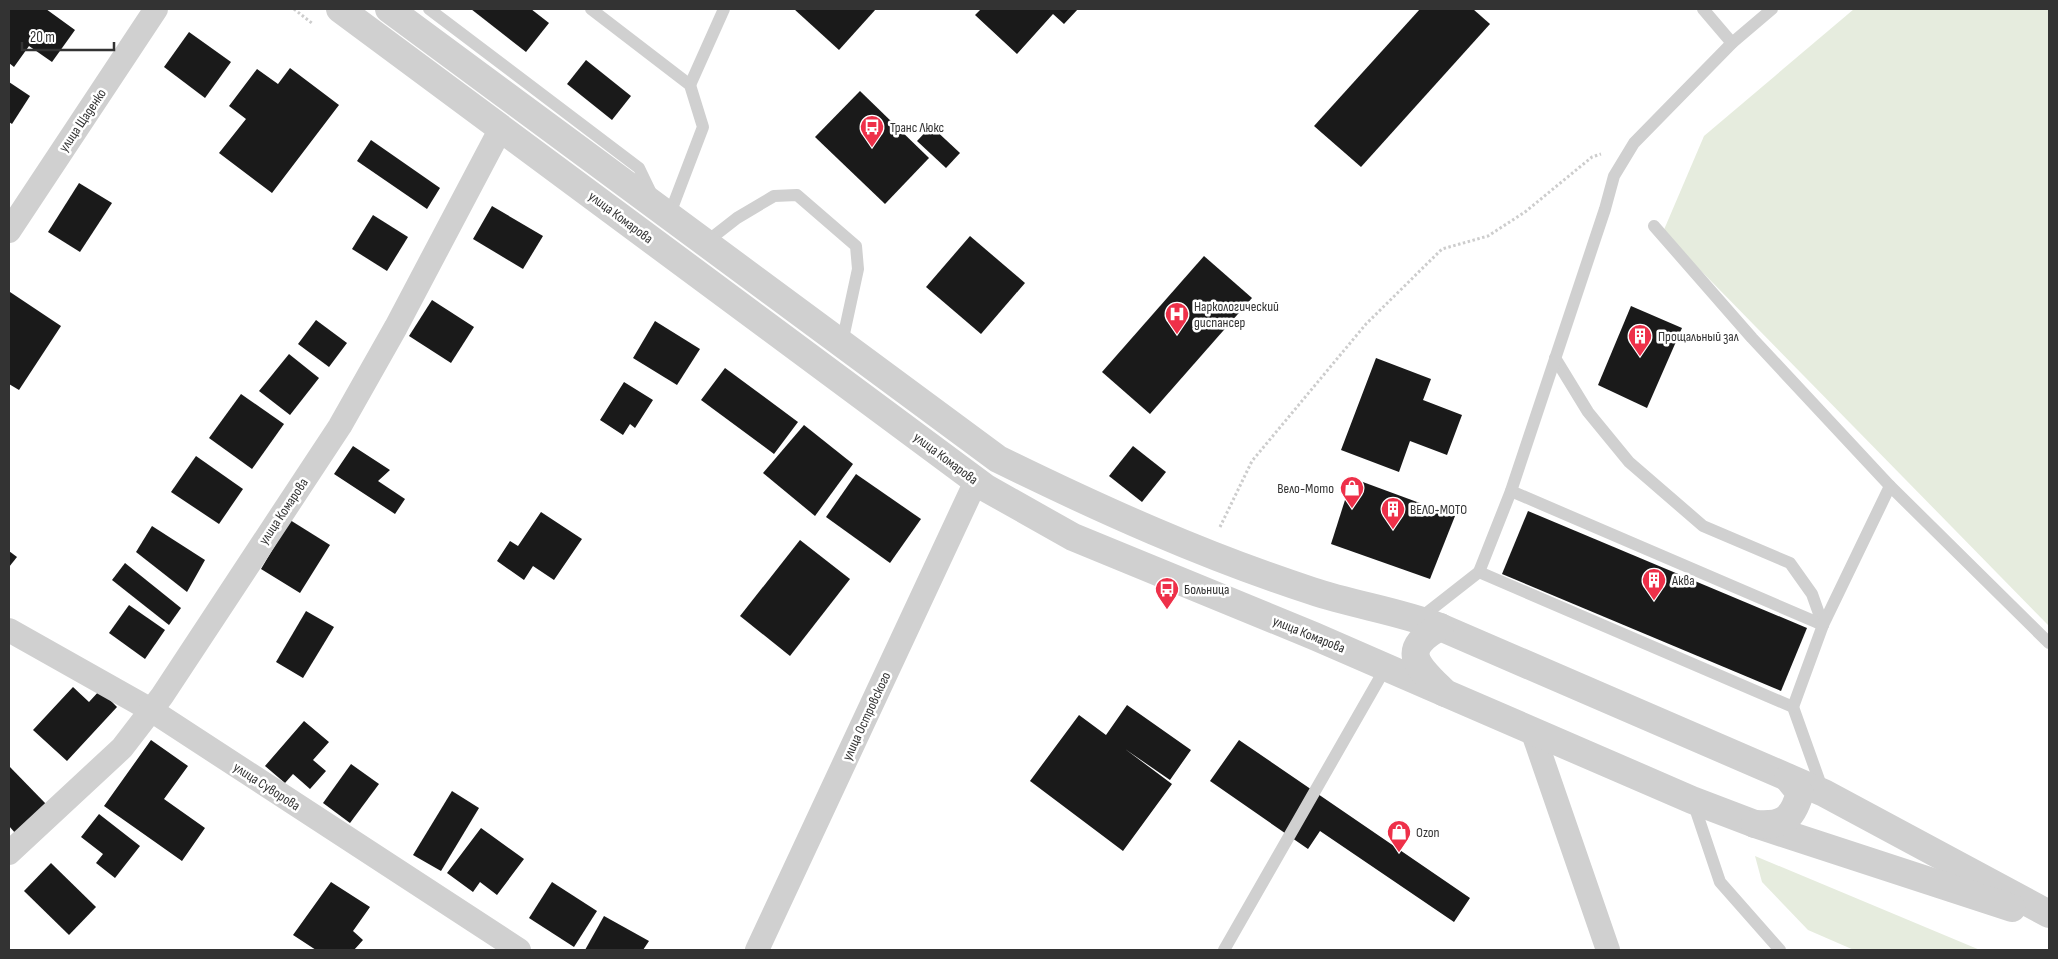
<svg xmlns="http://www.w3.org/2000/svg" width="2058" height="959" viewBox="0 0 2058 959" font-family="'Sofia Sans Condensed',sans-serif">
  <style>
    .green { fill: #e6ecde }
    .building { fill: #1a1a1a }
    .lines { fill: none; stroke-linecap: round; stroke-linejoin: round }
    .path { stroke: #cdcdcd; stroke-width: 3; stroke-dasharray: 2.5 2.5; stroke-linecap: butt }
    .service { stroke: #d0d0d0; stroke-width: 12 }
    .minor { stroke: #d0d0d0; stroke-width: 24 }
    .tertiary { stroke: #d0d0d0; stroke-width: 28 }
    .labels { text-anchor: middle; stroke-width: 5; stroke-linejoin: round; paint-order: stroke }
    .street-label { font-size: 14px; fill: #333; stroke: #fff }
    .poi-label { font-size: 14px; fill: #333; stroke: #fff; text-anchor: start }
  </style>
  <rect width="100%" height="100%" fill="#fff"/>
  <g class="green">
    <path d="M1854,9H2049V626L1663,232L1704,136Z"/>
    <path d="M1755,856L1980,950H1854L1808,930L1762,882Z"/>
  </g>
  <g class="building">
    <path d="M9,9H46L75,30L52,62L29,46L14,67L9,63Z"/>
    <path d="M471,9H531L549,23L526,52Z"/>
    <path d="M794,9H876L839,50Z"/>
    <path d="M981,9H1078L1064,24L1053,14L1017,54L975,15Z"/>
    <path d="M1420,9H1473L1490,24L1361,167L1314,126Z"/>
    <path d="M189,32L231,62L205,98L164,67Z"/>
    <path d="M586,60L631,96L612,120L567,84Z"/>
    <path d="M290,68L339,105L272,193L219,153L246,119L229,106L257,69L278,84Z"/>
    <path d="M9,82L30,96L12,124L9,122Z"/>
    <path d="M860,91L929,158L885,204L815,137Z"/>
    <path d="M931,126L960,153L946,168L917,141Z"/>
    <path d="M371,140L440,188L427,209L357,161Z"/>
    <path d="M79,183L112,203L80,252L48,232Z"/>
    <path d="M492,206L543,236L523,269L473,239Z"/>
    <path d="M373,215L408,237L387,271L352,249Z"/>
    <path d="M970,236L1025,283L981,334L926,287Z"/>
    <path d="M1204,256L1252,298L1150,414L1102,372Z"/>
    <path d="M10,292L61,326L19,390L9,384Z"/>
    <path d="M432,300L474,327L451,363L409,336Z"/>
    <path d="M1631,306L1682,328L1647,408L1598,385Z"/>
    <path d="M316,320L347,343L329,367L298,344Z"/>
    <path d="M655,321L700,349L677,385L633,358Z"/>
    <path d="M289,354L319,378L290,415L259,391Z"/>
    <path d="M1376,358L1431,379L1423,400L1462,415L1447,455L1410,441L1399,472L1341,450Z"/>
    <path d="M725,368L798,422L774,454L701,400Z"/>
    <path d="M624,382L653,400L635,428L630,424L623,435L600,420Z"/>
    <path d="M241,394L284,424L252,469L209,438Z"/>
    <path d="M804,425L853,464L815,516L763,473Z"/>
    <path d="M353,446L390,470L378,481L405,499L395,514L334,474Z"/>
    <path d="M1133,446L1166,472L1142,502L1109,476Z"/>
    <path d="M196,456L243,489L219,524L171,492Z"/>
    <path d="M856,474L921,519L890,563L826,517Z"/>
    <path d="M1352,478L1455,516L1430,579L1331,544Z"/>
    <path d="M1528,511L1807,628L1781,691L1502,574Z"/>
    <path d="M541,512L582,539L554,580L533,566L524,580L497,561L510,541L518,546Z"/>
    <path d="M290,520L330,545L300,593L261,569Z"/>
    <path d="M152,526L205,560L187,592L136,552Z"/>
    <path d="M800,540L850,579L790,656L740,616Z"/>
    <path d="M9,551L17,557L9,567Z"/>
    <path d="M125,563L181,608L169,625L112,580Z"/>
    <path d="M129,605L165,630L145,659L109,633Z"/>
    <path d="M306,611L334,627L303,678L276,662Z"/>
    <path d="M73,687L89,702L100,690L117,707L67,761L33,730Z"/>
    <path d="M1127,705L1191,750L1170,780L1125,749L1172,784L1123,851L1030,781L1079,715L1106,735Z"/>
    <path d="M304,721L329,742L313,760L326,771L310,789L293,774L285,783L265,766Z"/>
    <path d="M151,740L188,766L164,799L205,828L182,861L104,806Z"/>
    <path d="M1239,740L1470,898L1454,922L1320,831L1308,849L1210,781Z"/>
    <path d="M351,764L379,784L350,823L323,803Z"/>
    <path d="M9,766L46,804L16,834L9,826Z"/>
    <path d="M452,791L479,808L441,871L413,855Z"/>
    <path d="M99,814L140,846L115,878L96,863L103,854L81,837Z"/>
    <path d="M481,828L524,859L497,895L480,882L473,892L447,873Z"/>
    <path d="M51,863L96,907L69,935L24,891Z"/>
    <path d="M331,882L370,907L353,931L363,940L354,950H316L293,935Z"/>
    <path d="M552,882L597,911L574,947L529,918Z"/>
    <path d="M604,916L649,941L643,950H585Z"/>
  </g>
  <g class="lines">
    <g class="path">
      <path d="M294,9L313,24"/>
      <path d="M1220,527L1252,461L1366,324L1442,249L1488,236L1525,212L1592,157L1601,154"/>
    </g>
    <g class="service">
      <path d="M429,9L639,168L652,195"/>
      <path d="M591,9L690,85L703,127L669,216"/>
      <path d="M1703,9L1732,43"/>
      <path d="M690,85L724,9"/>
      <path d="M1654,226L1752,338L1890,486"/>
      <path d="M705,243L737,218L774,196L797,195L856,246L858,269L842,343"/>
      <path d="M1555,358L1588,412L1629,462L1703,526L1790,563L1812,594L1823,625"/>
      <path d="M1511,491L1823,625"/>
      <path d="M1479,572L1511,491L1605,209L1614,176L1634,143L1732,43L1772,9"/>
      <path d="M1419,619L1479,572L1793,707L1823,791"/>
      <path d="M1793,707L1823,625L1890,486L2049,643"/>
      <path d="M1693,802L1720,882L1780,950"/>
      <path d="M1224,950L1386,667"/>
    </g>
    <g class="minor">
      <path d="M9,231L156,9"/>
      <path d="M9,630L151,710L519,950"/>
      <path d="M1532,730L1608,950"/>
      <path d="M9,853L122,748L162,696L340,426L396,327L501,128"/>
      <path d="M757,950L976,481"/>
    </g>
    <g class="tertiary">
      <path d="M340,9L986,488L1073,537L1314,636L1445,693"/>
      <path d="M389,9L998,459C1100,509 1204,556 1312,591C1354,605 1398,611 1440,627L1824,793L2049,914"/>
      <path d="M1440,627C1396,651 1420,668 1445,693L1692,800L1755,824L2012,908"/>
      <path d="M1755,824C1783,826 1792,820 1800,793L1788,778"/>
    </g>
  </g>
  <defs>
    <g id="bus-pin" transform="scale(1.25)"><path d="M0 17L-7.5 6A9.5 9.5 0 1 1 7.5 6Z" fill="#ee3049" stroke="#fff"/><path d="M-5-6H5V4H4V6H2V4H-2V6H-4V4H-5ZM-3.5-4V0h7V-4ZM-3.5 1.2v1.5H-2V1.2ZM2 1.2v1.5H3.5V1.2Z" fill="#fff"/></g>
    <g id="hospital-pin" transform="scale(1.25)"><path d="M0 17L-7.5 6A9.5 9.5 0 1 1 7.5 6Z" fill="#ee3049" stroke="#fff"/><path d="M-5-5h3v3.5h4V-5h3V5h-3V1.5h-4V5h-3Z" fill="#fff"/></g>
    <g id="building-pin" transform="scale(1.25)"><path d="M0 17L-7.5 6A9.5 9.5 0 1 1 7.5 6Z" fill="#ee3049" stroke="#fff"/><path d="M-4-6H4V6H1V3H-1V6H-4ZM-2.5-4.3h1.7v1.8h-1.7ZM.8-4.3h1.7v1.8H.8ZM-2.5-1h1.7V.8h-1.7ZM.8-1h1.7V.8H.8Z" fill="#fff"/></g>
    <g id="shop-pin" transform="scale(1.25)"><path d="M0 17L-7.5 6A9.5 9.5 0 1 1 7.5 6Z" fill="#ee3049" stroke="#fff"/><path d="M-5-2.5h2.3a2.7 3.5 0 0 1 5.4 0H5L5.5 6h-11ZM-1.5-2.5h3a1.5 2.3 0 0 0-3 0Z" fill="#fff"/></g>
  </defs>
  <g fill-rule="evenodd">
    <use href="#bus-pin" x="872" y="127"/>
    <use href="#hospital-pin" x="1177" y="314"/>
    <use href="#building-pin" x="1640" y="336"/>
    <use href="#shop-pin" x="1352" y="488"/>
    <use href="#building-pin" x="1393" y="509"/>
    <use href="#building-pin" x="1654" y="580"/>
    <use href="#bus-pin" x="1167" y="589"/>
    <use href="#shop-pin" x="1399" y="832"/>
  </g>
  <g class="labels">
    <g class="street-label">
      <text transform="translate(82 120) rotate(-56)" y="5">улица Щаденко</text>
      <text transform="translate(621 217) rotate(37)" y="5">улица Комарова</text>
      <text transform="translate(946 458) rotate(37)" y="5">улица Комарова</text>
      <text transform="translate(283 511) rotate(-56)" y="5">улица Комарова</text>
      <text transform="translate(1309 634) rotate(22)" y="5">улица Комарова</text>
      <text transform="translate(866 716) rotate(-65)" y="5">улица Островского</text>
      <text transform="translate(267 786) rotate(33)" y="5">улица Суворова</text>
    </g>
    <g class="poi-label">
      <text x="890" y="132">Транс Люкс</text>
      <text x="1194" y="311">Наркологический<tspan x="1194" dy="16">диспансер</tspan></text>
      <text x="1658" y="341">Прощальный зал</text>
      <text x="1334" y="493" text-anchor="end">Вело-Мото</text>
      <text x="1410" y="514">ВЕЛО-МОТО</text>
      <text x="1672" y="585">Аква</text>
      <text x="1184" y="594">Больница</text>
      <text x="1416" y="837">Ozon</text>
    </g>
  </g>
  <rect width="2058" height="959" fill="none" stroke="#333333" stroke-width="20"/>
  <path d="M22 42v8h92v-8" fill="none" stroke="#333333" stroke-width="2.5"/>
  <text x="30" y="42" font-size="15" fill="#333333" stroke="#ffffff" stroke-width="4" paint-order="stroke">20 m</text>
</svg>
